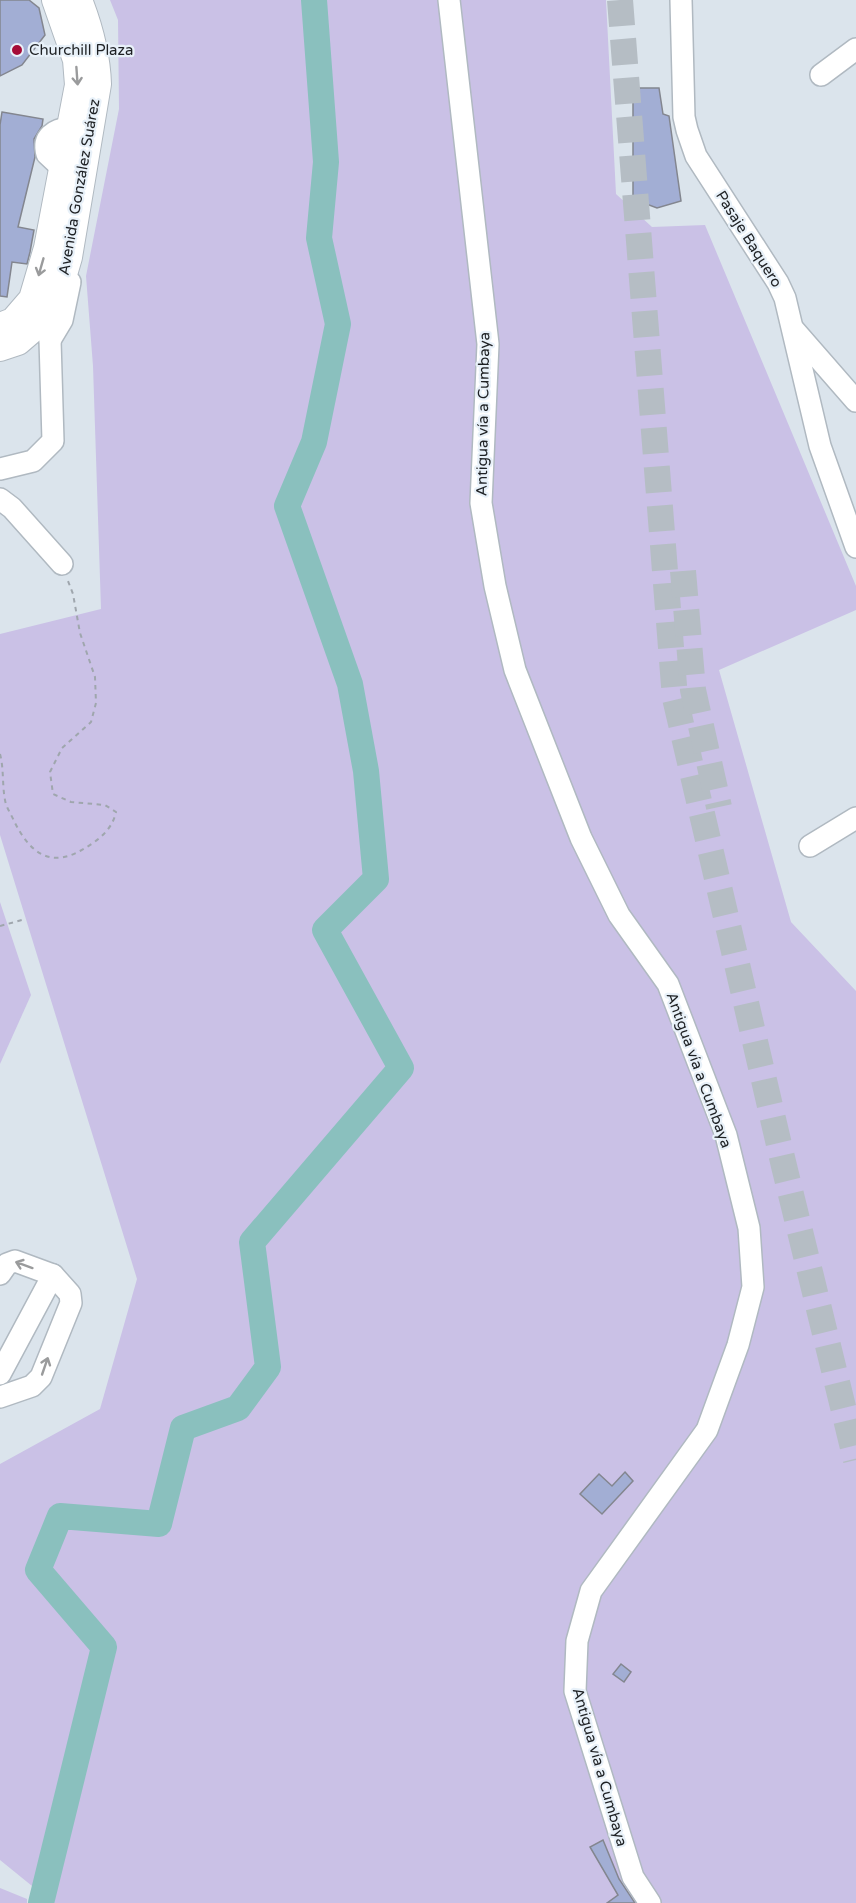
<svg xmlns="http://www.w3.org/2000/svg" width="856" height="1903" viewBox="0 0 856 1903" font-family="'Varela Round',sans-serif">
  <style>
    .green { fill: #cac1e6 }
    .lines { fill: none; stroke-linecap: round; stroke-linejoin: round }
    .river { stroke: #8ac0be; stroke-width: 26 }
    .building { fill: #a2aed4; stroke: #83868f; stroke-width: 1.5 }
    .major-tunnel { stroke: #b5bdc4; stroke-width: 26; stroke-dasharray: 26 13; stroke-linecap: butt }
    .minor-casing { stroke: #b0b9c1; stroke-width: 24 }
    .major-casing { stroke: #b0b9c1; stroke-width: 28 }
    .path { stroke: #9fa6ad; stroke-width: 2; stroke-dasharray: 4.5 4.5; stroke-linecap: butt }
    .minor { stroke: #fff; stroke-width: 21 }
    .major { stroke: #fff; stroke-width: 26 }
    .oneway { stroke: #9a9b9c }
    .poi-dot { fill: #a50b37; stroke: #e8f1f9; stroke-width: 2 }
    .labels { text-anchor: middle; stroke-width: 4.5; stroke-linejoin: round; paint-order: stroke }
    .poi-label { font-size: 15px; fill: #1e2124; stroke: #e8f1f9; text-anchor: start }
    .street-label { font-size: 15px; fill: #1e2124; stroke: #e8f1f9 }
  </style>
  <rect width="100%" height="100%" fill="#dbe4ec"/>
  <g class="green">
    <path d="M110,0H606L616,194L652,227L705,225L856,586V610L719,670L791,922L856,991V1903H53L0,1860V1464L100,1409L137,1279L0,835V634L101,609L93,366L86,276L119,109L118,20Z"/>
    <path d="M0,902L31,995L0,1064Z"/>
    <path d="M0,1888L27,1899V1903H0Z"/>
  </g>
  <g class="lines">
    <path class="river" d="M41,1903L104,1647L38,1570L60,1516L159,1524L183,1428L238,1408L268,1367L252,1242L401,1068L325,930L376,879L366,771L350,684L287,506L314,442L338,324L319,238L326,162L314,0"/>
  </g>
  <g class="building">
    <path d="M0,0H29L39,8L45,35L22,65L0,76Z"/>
    <path d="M633,88H659L663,114L669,116L681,201L657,208L633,199Z"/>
    <path d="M2,112L43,119L42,126L34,139L35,157L18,227L34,230L30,252L27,264L12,262L7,297L0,296V125Z"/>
    <path d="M625,1472L633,1481L602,1514L580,1494L599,1474L612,1486Z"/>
    <path d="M621,1664L631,1672L624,1682L613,1674Z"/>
    <path d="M603,1840L619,1879L635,1903H607L618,1895L590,1847Z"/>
  </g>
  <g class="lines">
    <g class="major-tunnel">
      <path d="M620,0L675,698L784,1166L856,1460"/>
      <path d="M683,571L693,690L719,807"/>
    </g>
    <g class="minor-casing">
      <g id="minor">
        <path d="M449,0L488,344L481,503L495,586L515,670L581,838L619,915L668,984L726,1135L749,1228L753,1287L738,1345L707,1430L591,1591L577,1641L575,1691L633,1877L650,1903"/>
        <path d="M681,0L684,117L687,130L696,156L778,283L785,298L820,446L856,547"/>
        <path d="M821,75L856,49"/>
        <path d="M62,168L47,154C42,137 54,129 70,128"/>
        <path d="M794,330L856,401"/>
        <path d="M50,340L62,320L70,282"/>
        <path d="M0,469L33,461L53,441L50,340C49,332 48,325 39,324"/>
        <path d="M0,499L12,508L62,564"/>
        <path d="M810,846L856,818"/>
        <path d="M0,1274L7,1264L15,1261L53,1275L70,1294L71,1303L41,1377L32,1386L0,1397"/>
        <path d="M0,1374L53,1275"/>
      </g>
    </g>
    <g class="major-casing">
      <g id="major">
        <path d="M0,326L13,321L32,299L47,248L78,85L76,60L55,0"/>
        <path d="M0,348L18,342L39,324L57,298L69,257L98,84C97,54 90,28 79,0"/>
      </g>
    </g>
    <g class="path">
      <path d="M0,754C4,769 2,784 5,800C6,807 11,814 14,821C28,849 47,869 80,851C96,842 112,831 116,812L105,805L71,802L53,794L50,772L62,748L91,722L96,703L95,677L80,633L73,594L68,581"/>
      <path d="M0,926L22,920"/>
    </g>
    <use href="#minor" class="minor"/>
    <use href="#major" class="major"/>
  </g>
  <defs><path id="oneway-shaft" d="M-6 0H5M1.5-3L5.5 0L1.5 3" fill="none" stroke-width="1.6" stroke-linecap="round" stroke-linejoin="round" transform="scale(1.5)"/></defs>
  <g class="oneway">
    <use href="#oneway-shaft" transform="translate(77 76) rotate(86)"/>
    <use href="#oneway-shaft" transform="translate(41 267) rotate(106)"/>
    <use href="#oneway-shaft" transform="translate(24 1265) rotate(-160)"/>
    <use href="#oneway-shaft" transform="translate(45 1366) rotate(-71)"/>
  </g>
  <circle class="poi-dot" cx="17" cy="50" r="6"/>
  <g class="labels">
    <g class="poi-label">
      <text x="29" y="55">Churchill Plaza</text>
    </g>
    <g class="street-label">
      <text transform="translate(79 187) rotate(-80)" y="5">Avenida González Suárez</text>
      <text transform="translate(749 239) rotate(58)" y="5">Pasaje Baquero</text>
      <text transform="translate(483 414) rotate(-89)" y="5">Antigua vía a Cumbaya</text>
      <text transform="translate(699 1070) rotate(70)" y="5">Antigua vía a Cumbaya</text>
      <text transform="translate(600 1767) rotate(74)" y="5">Antigua vía a Cumbaya</text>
    </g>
  </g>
</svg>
